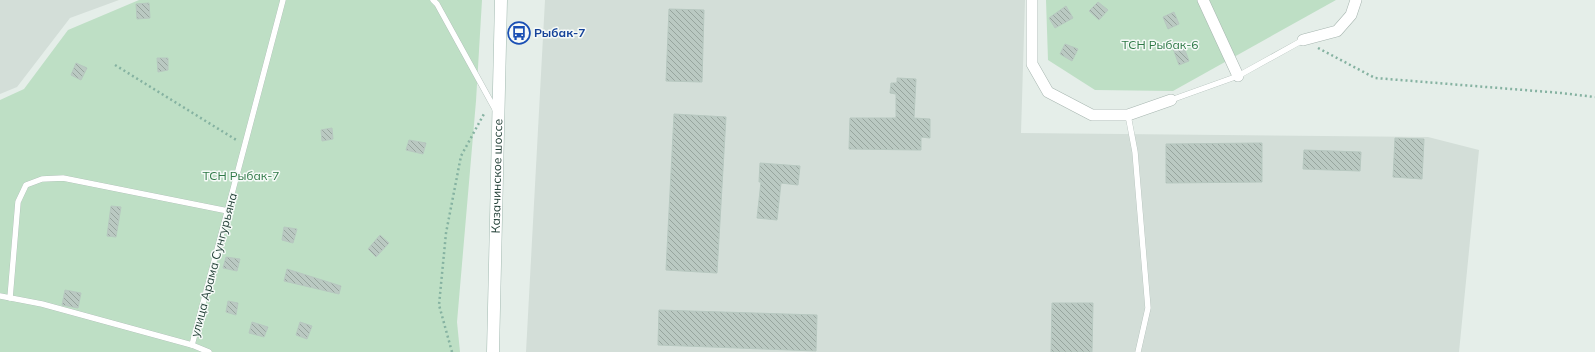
<svg xmlns="http://www.w3.org/2000/svg" width="1595" height="352" viewBox="0 0 1595 352" font-family="Mulish,sans-serif">
  <style>
    .built { fill: #d3ded8 }
    .green { fill: #bedfc5 }
    .building { fill: url(#building-back-hatch); stroke: #b7c8c0 }
    .lines { fill: none; stroke-linecap: round; stroke-linejoin: round }
    .service-casing { stroke: #a7b6b0; stroke-width: 6 }
    .minor-casing { stroke: #a7b6b0; stroke-width: 12 }
    .secondary-casing { stroke: #a3bab1; stroke-width: 13 }
    .path { stroke: #85b2a1; stroke-width: 2.5; stroke-dasharray: 2 3; stroke-linecap: butt }
    .service { stroke: #fff; stroke-width: 5.5 }
    .minor { stroke: #fff; stroke-width: 11 }
    .secondary { stroke: #fff; stroke-width: 12 }
    .labels { text-anchor: middle; stroke-width: 3; stroke-linejoin: round; paint-order: stroke }
    .transit-label { font-size: 12px; font-weight: bold; fill: #164399; stroke: #f6faf8; text-anchor: start }
    .park-label { font-size: 12px; fill: #2d7845; stroke: #f6faf8 }
    .street-label { font-size: 12px; fill: #234037; stroke: #f6faf8 }
  </style>
  <defs>
    <pattern id="building-back-hatch" width="6" height="6" patternUnits="userSpaceOnUse"><rect width="6" height="6" fill="#bac9c2"/><path d="M-1 5l2 2M0 0l6 6M5-1l2 2" fill="none" stroke="#97a59e"/></pattern>
  </defs>
  <rect width="100%" height="100%" fill="#e5eee9"/>
  <g class="built">
    <path d="M0,0H119L70,18L17,87L0,94Z"/>
    <path d="M545,0H1025L1021,133L1428,137L1479,150L1459,352H526Z"/>
  </g>
  <g class="green">
    <path d="M139,0H482L476,101L457,322L460,352H0V100L24,89L68,30Z"/>
    <path d="M1046,0H1336L1173,91L1095,90L1048,60Z"/>
  </g>
  <g class="building">
    <path d="M1098,2L1108,10L1099,20L1089,11Z"/>
    <path d="M149,3L150,18L137,19L136,4Z"/>
    <path d="M1066,6L1073,18L1055,28L1049,18Z"/>
    <path d="M669,9L704,10L702,82L666,81Z"/>
    <path d="M1174,12L1179,24L1168,29L1163,17Z"/>
    <path d="M1182,42L1189,61L1179,65L1171,43Z"/>
    <path d="M1065,44L1078,49L1072,61L1060,54Z"/>
    <path d="M157,58H168V70L158,72Z"/>
    <path d="M76,63L87,68L81,80L71,75Z"/>
    <path d="M897,78L916,79L914,118L930,119V138L921,137V150L849,149L850,118H896V94L890,93L891,83H897Z"/>
    <path d="M674,114L726,117L717,273L666,270Z"/>
    <path d="M332,128L333,139L322,141L321,130Z"/>
    <path d="M1395,138L1424,139L1422,179L1393,177Z"/>
    <path d="M409,140L426,143L423,154L406,150Z"/>
    <path d="M1262,143V182L1166,183V144Z"/>
    <path d="M1304,150L1361,152L1360,171L1303,169Z"/>
    <path d="M760,163L800,166L798,185L781,183L777,220L757,218L761,182H759Z"/>
    <path d="M111,206L121,207L116,237L107,236Z"/>
    <path d="M284,227L297,229L293,243L282,240Z"/>
    <path d="M380,235L389,243L376,257L368,249Z"/>
    <path d="M226,257L240,259L237,271L223,268Z"/>
    <path d="M287,269L341,286L339,294L284,281Z"/>
    <path d="M65,290L81,293L78,308L62,305Z"/>
    <path d="M228,301L238,303L236,315L226,312Z"/>
    <path d="M1052,303H1093L1092,352H1051Z"/>
    <path d="M659,310L817,315L816,351L658,345Z"/>
    <path d="M252,322L268,327L264,337L249,333Z"/>
    <path d="M300,322L312,326L307,339L296,335Z"/>
  </g>
  <g class="lines">
    <g class="service-casing">
      <g id="service">
        <path d="M433,0L437,4L496,111"/>
        <path d="M1171,100L1238,76L1303,40"/>
        <path d="M1128,115L1135,152L1148,308L1138,352"/>
        <path d="M0,296L42,304L192,345L209,352"/>
        <path d="M10,298L18,202L26,185L42,179L63,178L228,211"/>
        <path d="M192,345L283,0"/>
      </g>
    </g>
    <g class="minor-casing">
      <g id="minor">
        <path d="M1032,0V64L1048,92L1092,115H1128L1171,100"/>
        <path d="M1203,0L1238,76"/>
        <path d="M1303,40L1337,31L1351,15L1356,0"/>
      </g>
    </g>
    <g class="secondary-casing">
      <g id="secondary">
        <path id="s1" d="M493,352L501,0"/>
      </g>
    </g>
    <g class="path">
      <path d="M1318,48L1375,78L1561,93L1595,97"/>
      <path d="M115,65L238,141"/>
      <path d="M452,352L439,305L446,233L461,156L485,112"/>
    </g>
    <use href="#service" class="service"/>
    <use href="#minor" class="minor"/>
    <use href="#secondary" class="secondary"/>
  </g>
  <defs>
    <g id="bus-ring" transform="scale(1.15)"><circle r="9.5" fill="#f6faf8" stroke="#1a4fb4" stroke-width="1.5"/><path d="M-5-6H5V4H4V6H2V4H-2V6H-4V4H-5ZM-3.5-4V0h7V-4ZM-3.5 1.2v1.5H-2V1.2ZM2 1.2v1.5H3.5V1.2Z" fill="#1a4fb4"/></g>
  </defs>
  <g fill-rule="evenodd">
    <use href="#bus-ring" x="519" y="33"/>
  </g>
  <g class="labels">
    <g class="transit-label">
      <text x="534" y="37">Рыбак-7</text>
    </g>
    <g class="park-label">
      <text x="1160" y="49">ТСН Рыбак-6</text>
      <text x="241" y="180">ТСН Рыбак-7</text>
    </g>
    <g class="street-label">
      <text dy="4" stroke="none"><textPath href="#s1" startOffset="176">Казачинское шоссе</textPath></text>
      <text transform="translate(214 265) rotate(-75)" y="4">улица Арама Сунгурьяна</text>
    </g>
  </g>
</svg>
